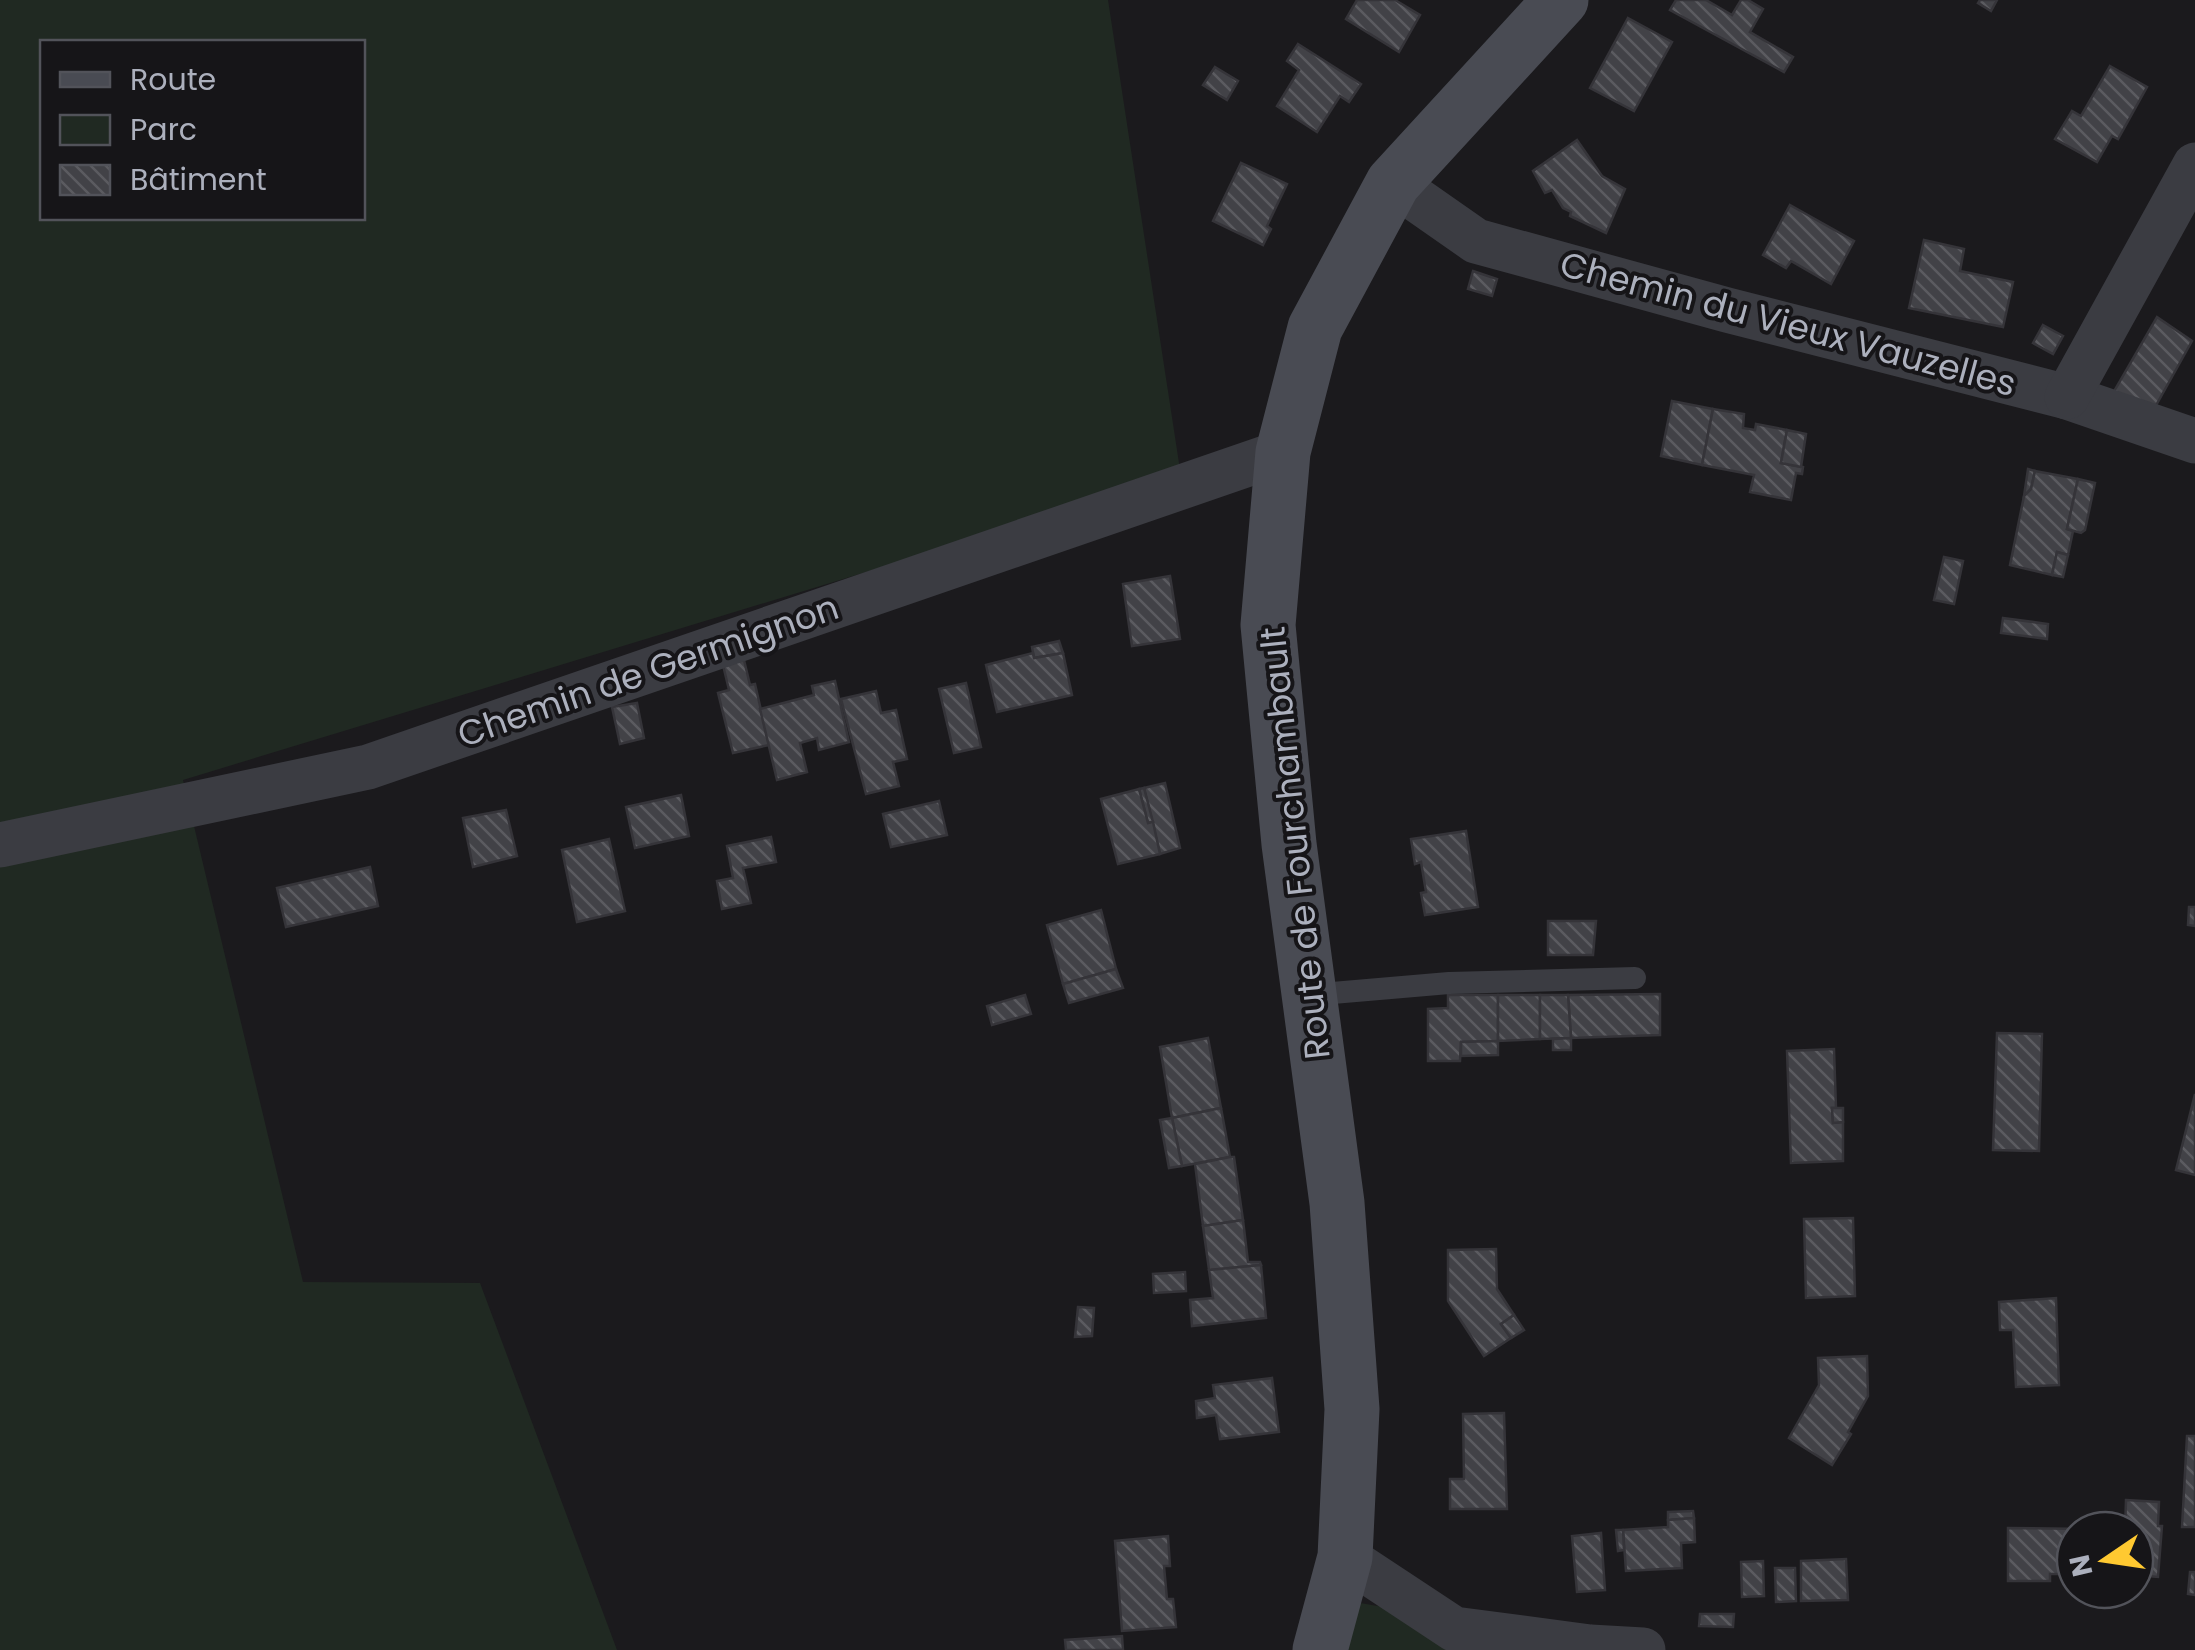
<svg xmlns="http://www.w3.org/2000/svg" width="2195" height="1650" viewBox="0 0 2195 1650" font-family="Poppins,sans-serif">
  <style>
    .green { fill: #202922; fill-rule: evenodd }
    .building { fill: url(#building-back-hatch); stroke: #353439; stroke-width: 2.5 }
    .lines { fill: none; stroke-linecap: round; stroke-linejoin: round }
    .lane { stroke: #3b3c42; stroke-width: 22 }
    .street { stroke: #3b3c42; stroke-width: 45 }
    .secondary { stroke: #494b53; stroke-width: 55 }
    .labels { text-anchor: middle; stroke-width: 8; stroke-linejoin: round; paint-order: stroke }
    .street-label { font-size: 35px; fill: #acb0bd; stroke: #161518 }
  </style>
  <defs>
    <pattern id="building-back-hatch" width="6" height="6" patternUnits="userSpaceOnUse" patternTransform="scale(2.5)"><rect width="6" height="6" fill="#424247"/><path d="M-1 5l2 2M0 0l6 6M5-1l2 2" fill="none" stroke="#5b5b60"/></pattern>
  </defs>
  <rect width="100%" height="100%" fill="#1b1a1d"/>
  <g class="green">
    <path d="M0,0H1108L1181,476L183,780L303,1282L480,1283L617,1650H0ZM42,42H362V218H42Z"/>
    <path d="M1331,1598L1634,1650H1318Z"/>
  </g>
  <g class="building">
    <path d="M1357,0H1395L1420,15L1399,52L1346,19Z"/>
    <path d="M1676,0H1706L1732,15L1741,0H1748L1763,9L1750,32L1793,57L1784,72L1670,10Z"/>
    <path d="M1980,0H1997L1991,11L1978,3Z"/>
    <path d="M1628,18L1672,42L1634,111L1590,88Z"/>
    <path d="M1298,44L1361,84L1349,102L1340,96L1317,132L1277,106L1299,70L1287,61Z"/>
    <path d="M2110,66L2147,87L2118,139L2112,136L2097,162L2055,139L2072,111L2081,116Z"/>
    <path d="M1215,67L1238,81L1227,100L1203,85Z"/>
    <path d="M1577,140L1602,176L1625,189L1606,233L1570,216L1571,212L1563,208L1552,190L1545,193L1533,171Z"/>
    <path d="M1241,163L1287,184L1267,226L1271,229L1263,245L1213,221Z"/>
    <path d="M1790,205L1854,241L1831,284L1791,261L1786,268L1763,255Z"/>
    <path d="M1924,240L1964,249L1960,271L2013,282L2003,327L1909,308Z"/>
    <path d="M1473,271L1497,279L1492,296L1468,289Z"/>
    <path d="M2157,317L2192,341L2154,409L2113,393Z"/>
    <path d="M2043,325L2063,336L2053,354L2033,343Z"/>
    <path d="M1672,401L1713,409L1702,465L1661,456Z"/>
    <path d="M1713,409L1744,414L1743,428L1755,430L1756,424L1787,430L1781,463L1803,467L1802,474L1796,473L1791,500L1750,492L1754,475L1702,465Z"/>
    <path d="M1787,430L1806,434L1801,467L1781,463Z"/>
    <path d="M2028,469L2035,471L2031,489L2024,496Z"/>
    <path d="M2035,471L2078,479L2067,529L2073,531L2068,555L2057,552L2052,575L2010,565L2024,496L2031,489Z"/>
    <path d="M2078,479L2095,483L2085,530L2081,533L2067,529Z"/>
    <path d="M2057,552L2068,555L2063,577L2052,575Z"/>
    <path d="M1944,557L1963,561L1954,604L1934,600Z"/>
    <path d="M1170,576L1180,639L1132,646L1123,584Z"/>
    <path d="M2003,618L2048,624L2047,639L2001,633Z"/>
    <path d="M1059,641L1063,653L1034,658L1032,647Z"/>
    <path d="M1033,653L1034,658L1063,653L1072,695L997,712L986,665Z"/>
    <path d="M744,660L750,685L755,684L769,745L733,753L718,693L729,690L723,665Z"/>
    <path d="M835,681L849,742L819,750L817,738L800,743L807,772L777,780L760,709L814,695L812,686Z"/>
    <path d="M966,683L981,747L954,753L939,689Z"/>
    <path d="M876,691L881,713L896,710L907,759L893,762L899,786L866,794L841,699Z"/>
    <path d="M637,703L644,738L620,744L612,707Z"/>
    <path d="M1165,783L1180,848L1160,854L1144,788Z"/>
    <path d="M1144,788L1153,822L1148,823L1139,789Z"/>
    <path d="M1139,789L1148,823L1153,822L1160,854L1118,864L1101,799Z"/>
    <path d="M681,795L689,836L635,848L626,807Z"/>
    <path d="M939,801L947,835L891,847L883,814Z"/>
    <path d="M506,810L517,856L473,867L463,818Z"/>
    <path d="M1466,831L1478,907L1425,915L1421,893L1426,892L1421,862L1415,864L1411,839Z"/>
    <path d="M771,837L776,862L743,868L751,903L722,909L717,881L733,878L727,846Z"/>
    <path d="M609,839L625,911L577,922L562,850Z"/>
    <path d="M370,867L378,906L286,927L277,888Z"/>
    <path d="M2189,907H2195V926L2188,925Z"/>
    <path d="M1101,910L1116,969L1063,984L1047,925Z"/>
    <path d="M1548,921H1596L1593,955H1548Z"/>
    <path d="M1116,969L1123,988L1069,1003L1063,984Z"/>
    <path d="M1660,994V1035L1571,1038L1568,995Z"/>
    <path d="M1025,995L1031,1014L992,1025L987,1006Z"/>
    <path d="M1448,995H1498V1041L1461,1042L1460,1061H1428V1009L1448,1008Z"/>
    <path d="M1498,995H1540V1039L1498,1041Z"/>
    <path d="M1540,995H1568L1571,1038L1540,1039Z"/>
    <path d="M1997,1033L2042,1034L2039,1151L1993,1150Z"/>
    <path d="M1208,1038L1221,1108L1172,1118L1160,1047Z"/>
    <path d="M1571,1038V1050H1553V1039Z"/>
    <path d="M1498,1041V1055L1461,1056V1042Z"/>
    <path d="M1834,1049L1836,1108H1832L1833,1123L1843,1122V1161L1791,1163L1787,1051Z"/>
    <path d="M2195,1094V1175L2176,1170Z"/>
    <path d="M1221,1108L1230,1157L1182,1166L1172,1118Z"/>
    <path d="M1832,1108H1843V1122L1833,1123Z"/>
    <path d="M1172,1118L1182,1166L1169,1168L1160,1120Z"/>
    <path d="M1230,1157H1234L1243,1220L1203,1226L1195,1164Z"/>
    <path d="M1853,1218L1855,1296L1806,1298L1804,1219Z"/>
    <path d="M1243,1220L1248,1262H1260L1261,1265L1209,1270L1203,1226Z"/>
    <path d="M1496,1249L1497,1289L1514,1315L1501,1324L1511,1338L1484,1356L1448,1301V1250Z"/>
    <path d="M1261,1265L1266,1318L1192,1326L1190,1300L1213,1298L1209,1270Z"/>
    <path d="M1185,1272L1186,1291L1154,1293L1153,1274Z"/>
    <path d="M2056,1298L2059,1385L2016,1387L2013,1330H2000L1999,1302Z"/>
    <path d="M1078,1307L1094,1308L1092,1336L1075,1337Z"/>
    <path d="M1514,1315L1524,1330L1511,1338L1501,1324Z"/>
    <path d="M1867,1356L1868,1396L1848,1432L1851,1434L1832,1465L1789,1438L1819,1385L1818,1358Z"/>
    <path d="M1272,1378L1279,1432L1220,1439L1216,1415L1197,1418L1196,1401L1215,1398L1213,1385Z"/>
    <path d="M1504,1413L1507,1509H1450V1479H1464L1463,1414Z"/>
    <path d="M2187,1436H2195V1527H2182Z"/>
    <path d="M2126,1500L2159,1502L2158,1526H2162L2158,1577L2135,1575V1530H2125Z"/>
    <path d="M1693,1511L1694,1518L1668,1520V1512Z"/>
    <path d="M1694,1518L1695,1542L1681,1543L1682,1568L1626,1571L1623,1530L1668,1527V1520Z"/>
    <path d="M2008,1528L2090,1529L2075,1530V1574H2050V1581H2008Z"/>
    <path d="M1616,1530H1623L1624,1550L1618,1551Z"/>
    <path d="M1601,1533L1605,1590L1577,1592L1572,1536Z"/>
    <path d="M1168,1536L1170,1566H1164L1167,1599H1173L1176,1627L1122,1631L1115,1541Z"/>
    <path d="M1846,1559L1848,1600L1801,1601V1561Z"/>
    <path d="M1763,1561L1764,1596L1742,1597L1741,1562Z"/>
    <path d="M1775,1568H1795L1796,1601L1776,1602Z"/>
    <path d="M2190,1572H2195V1595L2188,1594Z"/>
    <path d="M1700,1614H1734L1733,1627L1699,1626Z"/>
    <path d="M1122,1636L1123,1650H1066L1065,1640Z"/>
  </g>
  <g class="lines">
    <path class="lane" d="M1309,995L1449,983L1635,978"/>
    <g class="street">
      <path d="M1393,183L1476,241L1727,310L2067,397L2195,441"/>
      <path d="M2067,397L2195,165"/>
      <path d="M0,845L368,767L1283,452"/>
      <path d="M1345,1557L1454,1629L1590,1647L1643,1650"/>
    </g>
    <path class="secondary" d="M1320,1650L1345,1557L1352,1409L1337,1203L1289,844L1268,625L1283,452L1315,328L1393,183L1561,0"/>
  </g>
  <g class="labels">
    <g class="street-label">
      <text transform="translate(1788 324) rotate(15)" y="12">Chemin du Vieux Vauzelles</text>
      <text transform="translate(648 671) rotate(-19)" y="12">Chemin de Germignon</text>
      <text transform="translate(1295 843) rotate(-96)" y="12">Route de Fourchambault</text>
    </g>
  </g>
  <rect x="40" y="40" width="325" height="180" fill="#161518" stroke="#52535a" stroke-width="2.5"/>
  <rect x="60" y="72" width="50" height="15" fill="#494b53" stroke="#52535a" stroke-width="2.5"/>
  <text x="130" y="90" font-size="30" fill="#acb0bd">Route</text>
  <rect x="60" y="115" width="50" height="30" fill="#202922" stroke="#52535a" stroke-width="2.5"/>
  <text x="130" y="140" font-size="30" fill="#acb0bd">Parc</text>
  <rect x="60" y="165" width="50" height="30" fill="url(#building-back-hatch)" stroke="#52535a" stroke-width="2.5"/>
  <text x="130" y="190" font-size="30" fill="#acb0bd">Bâtiment</text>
  <g transform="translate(2105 1560) rotate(257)"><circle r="48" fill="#161518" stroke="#52535a" stroke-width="2.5"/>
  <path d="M0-8L18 38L0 25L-18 38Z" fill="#ffc931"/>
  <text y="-15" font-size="28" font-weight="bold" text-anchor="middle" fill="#acb0bd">N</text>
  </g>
</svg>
